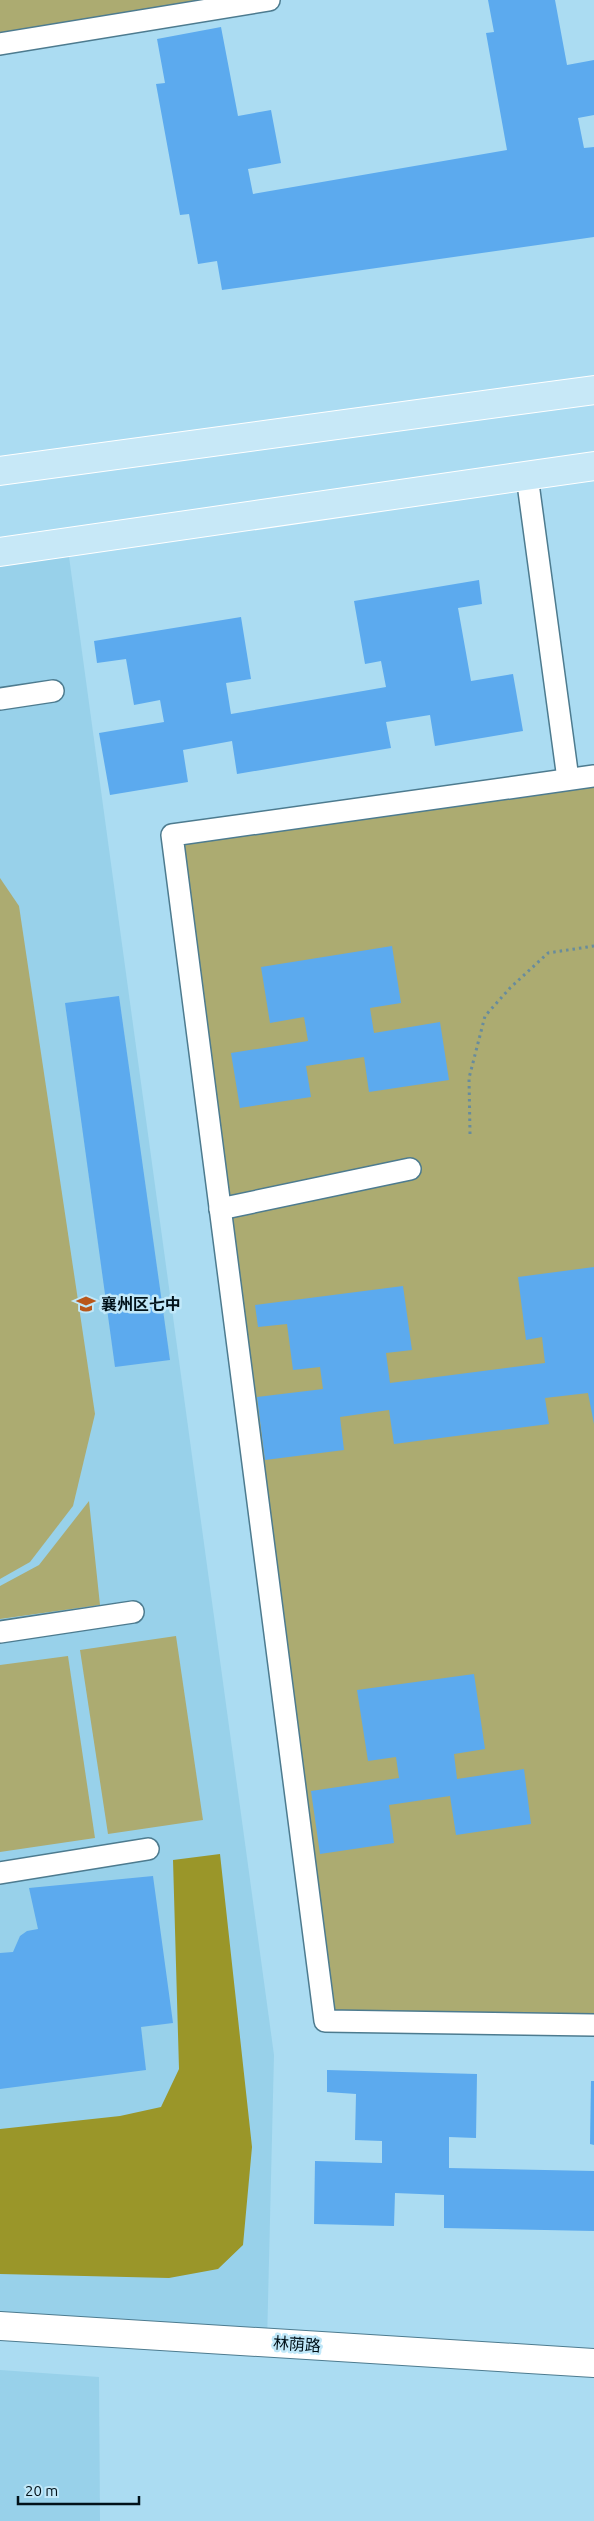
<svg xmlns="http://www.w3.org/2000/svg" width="594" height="2521" viewBox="0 0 594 2521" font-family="Ubuntu,'Noto Sans SC',sans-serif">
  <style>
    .built { fill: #98d1ea }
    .green { fill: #acab71 }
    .forest { fill: #9a9629 }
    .building { fill: #5caaee }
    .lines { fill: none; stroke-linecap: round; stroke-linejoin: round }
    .lane-casing { stroke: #4d7b8f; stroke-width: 24 }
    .secondary-casing { stroke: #4d7b8f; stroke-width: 30 }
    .primary-casing { stroke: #fff; stroke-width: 30 }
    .path { stroke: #688c9d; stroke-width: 3; stroke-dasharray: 2.5 4; stroke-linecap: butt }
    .lane { stroke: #fff; stroke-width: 21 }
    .secondary { stroke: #fff; stroke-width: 28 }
    .primary { stroke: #c7e8f7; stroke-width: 28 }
    .labels { text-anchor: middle; stroke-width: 5; stroke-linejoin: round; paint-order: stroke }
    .poi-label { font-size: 16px; font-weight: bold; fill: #011119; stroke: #c1e8f9; text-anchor: start }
    .street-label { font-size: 16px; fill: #011119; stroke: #c1e8f9 }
  </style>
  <rect width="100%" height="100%" fill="#abdcf2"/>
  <g class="built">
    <path d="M67,542L274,2055L267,2343L0,2328V552Z"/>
    <path d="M0,2370L99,2377L100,2521H0Z"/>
  </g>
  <g class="green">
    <path d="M0,0H269L0,44Z"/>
    <path d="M594,776V2025L325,2021L172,835Z"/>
    <path d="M0,878L19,906L95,1414L73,1506L30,1562L0,1579Z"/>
    <path d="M89,1501L100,1605L0,1619V1586L39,1565Z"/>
    <path d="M176,1636L203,1820L108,1834L80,1650Z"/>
    <path d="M68,1656L95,1838L0,1852V1665Z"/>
  </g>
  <path class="forest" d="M220,1854L252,2147L243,2245L218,2269L169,2278L0,2274V2129L120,2116L161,2107L179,2069L173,1860Z"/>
  <g class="building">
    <path d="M488,0H555L567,65L594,60V115L578,118L584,148L594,147V237L222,290L217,261L198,264L189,214L180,215L156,84L165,83L157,39L221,27L238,116L271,110L281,163L248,169L253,194L507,150L486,33L494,32Z"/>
    <path d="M479,580L482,604L458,608L471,681L513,674L523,731L435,746L430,715L386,722L391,748L237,774L232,741L183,750L188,782L110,795L99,733L164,722L160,700L134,705L126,659L97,663L94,641L241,617L251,679L226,683L231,714L386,687L381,661L365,664L354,601Z"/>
    <path d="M392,946L401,1003L370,1008L374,1033L440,1022L449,1080L369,1092L364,1057L306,1066L311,1097L240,1108L231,1053L308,1041L304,1017L270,1023L261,967Z"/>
    <path d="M119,996L170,1360L115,1367L65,1003Z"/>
    <path d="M594,1267V1424L588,1393L545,1398L549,1424L394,1444L389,1410L340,1417L344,1450L265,1460L257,1397L323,1389L320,1367L293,1370L287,1324L258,1327L255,1305L403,1286L412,1350L386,1353L390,1383L545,1363L542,1337L526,1340L518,1277Z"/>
    <path d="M474,1674L485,1749L454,1754L457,1779L524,1769L531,1824L456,1835L450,1796L389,1805L394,1843L320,1854L311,1791L399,1778L396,1757L368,1761L357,1690Z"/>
    <path d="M153,1876L173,2023L141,2027L146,2070L0,2089V1953L13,1952L20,1936L27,1931L38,1929L29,1888Z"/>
    <path d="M327,2070L477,2074L476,2138L449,2137V2168L594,2171V2231L444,2228V2195L395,2193L394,2226L314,2224L315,2161L382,2163V2141L355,2140L356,2094L327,2092Z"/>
    <path d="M591,2081H594V2145L590,2144Z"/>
  </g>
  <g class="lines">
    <g class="lane-casing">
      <g id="lane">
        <path d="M0,44L269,0"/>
        <path d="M527,476L568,779"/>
        <path d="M0,699L53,691"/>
        <path d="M594,776L172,835L325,2021L594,2025"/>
        <path d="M220,1209L410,1169"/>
        <path d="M0,1632L133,1612"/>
        <path d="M0,1873L148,1849"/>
      </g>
    </g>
    <g class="secondary-casing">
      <path id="secondary" d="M0,2326L594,2363"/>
    </g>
    <g class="primary-casing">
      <g id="primary">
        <path d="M0,471L594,390"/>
        <path d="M0,552L594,466"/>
      </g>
    </g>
    <path class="path" d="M470,1134L469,1078L485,1016L510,988L548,953L594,946"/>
    <use href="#lane" class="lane"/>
    <use href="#secondary" class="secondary"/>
    <use href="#primary" class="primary"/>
  </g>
  <defs>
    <g id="school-bare" transform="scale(1.5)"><path d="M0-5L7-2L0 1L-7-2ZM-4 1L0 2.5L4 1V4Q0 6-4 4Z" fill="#b9571b" stroke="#c1e8f9" stroke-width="2.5" paint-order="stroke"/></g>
  </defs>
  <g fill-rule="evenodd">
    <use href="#school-bare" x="86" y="1304"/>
  </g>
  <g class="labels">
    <g class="poi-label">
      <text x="101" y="1310">襄州区七中</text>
    </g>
    <g class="street-label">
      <text transform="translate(297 2344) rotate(4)" y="6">林荫路</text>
    </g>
  </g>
  <path d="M18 2496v8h121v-8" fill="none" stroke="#011119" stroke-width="2.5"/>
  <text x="25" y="2496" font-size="15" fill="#011119" stroke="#c1e8f9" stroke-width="4" paint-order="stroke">20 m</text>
</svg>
